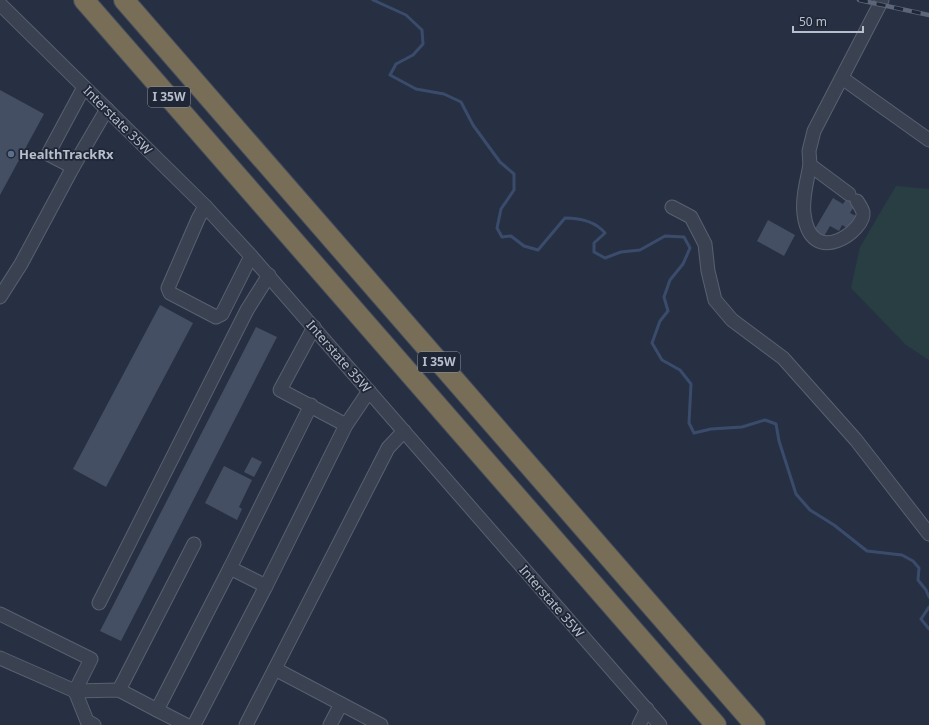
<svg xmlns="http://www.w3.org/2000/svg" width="929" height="725" viewBox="0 0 929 725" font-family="'Noto Sans',sans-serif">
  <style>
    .green { fill: #283e43 }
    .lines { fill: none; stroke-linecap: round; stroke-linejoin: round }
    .stream { stroke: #3b4b6b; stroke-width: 3 }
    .building { fill: #454f64 }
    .minor-casing { stroke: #59606f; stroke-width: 15 }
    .highway-casing { stroke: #454d5c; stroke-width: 22 }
    .minor { stroke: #3a4252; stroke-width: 13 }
    .highway { stroke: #786e57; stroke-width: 20 }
    .rail-casing { stroke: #5c6679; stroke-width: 4.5 }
    .rail { stroke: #1f2737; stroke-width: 3; stroke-dasharray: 9; stroke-linecap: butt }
    .service-dot { fill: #5c6f8a; stroke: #1f2737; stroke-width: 1.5 }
    .labels { text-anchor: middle; stroke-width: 3.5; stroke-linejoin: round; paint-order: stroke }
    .shield { fill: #1f2737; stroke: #8a919f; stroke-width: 1 }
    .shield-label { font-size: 12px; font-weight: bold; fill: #b8becc }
    .street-label { font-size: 13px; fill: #b8becc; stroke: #1f2737 }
    .poi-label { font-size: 13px; font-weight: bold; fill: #b8becc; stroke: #1f2737; text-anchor: start }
  </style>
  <rect width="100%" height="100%" fill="#263042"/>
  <path class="green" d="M896,186L929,189V360L906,345L851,288L860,247Z"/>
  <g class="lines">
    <g class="stream">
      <path d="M373,0L406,15L422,30L423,44L413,55L396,64L390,75L416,89L444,94L461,102L473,125L500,162L514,174V190L501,209L497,228L502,237L511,236L524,246L538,250L565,218C580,218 595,221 605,233L594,243V252L605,258L621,252L640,250L665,236L684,237L690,248L683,264L670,280L664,297L668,311L660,321L652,343L662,360L680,370L691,384L689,423L694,433L711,429L742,427L765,420L776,424L779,441L796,494L810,510L834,525L867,551L902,555L913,561L919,568L918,580L926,590L929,597"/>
      <path d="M929,607L921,619L929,629"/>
    </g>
  </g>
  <g class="building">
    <path d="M0,90L44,114L0,195Z"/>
    <path d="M850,193L859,198L850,213L856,216L849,229L842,225L839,231L830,226L823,238L813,232L833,198L843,204Z"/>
    <path d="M768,220L795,235L784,256L757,241Z"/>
    <path d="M160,305L193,323L106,487L73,469Z"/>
    <path d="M256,327L277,337L121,641L100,631Z"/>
    <path d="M252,457L262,462L254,477L244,472Z"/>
    <path d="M224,466L252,480L239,507L242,509L237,520L205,503Z"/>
  </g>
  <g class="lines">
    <g class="minor-casing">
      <g id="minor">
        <path d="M0,4L205,206L251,256L660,725"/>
        <path d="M842,78L929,140"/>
        <path d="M84,87L48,154L73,167L107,109"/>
        <path d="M810,165L809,151L814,131L882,0"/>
        <path d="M849,194L810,165C807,181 802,198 804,214C811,270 866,230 863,212C862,209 859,204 857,201"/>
        <path d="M205,206L198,219L168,288L170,293L216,317L222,314L251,256"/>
        <path d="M672,207L691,217L705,244L708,271L715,300L732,320L783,358L856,440L929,534"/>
        <path d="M0,297L21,264L73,167"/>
        <path d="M314,327L280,390L346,425"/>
        <path d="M311,405L230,568L266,586L346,425L369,391"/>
        <path d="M99,603L247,310L269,275"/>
        <path d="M0,614L91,659L75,691L87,721L94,725"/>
        <path d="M0,658L75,691L119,690L157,710"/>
        <path d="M275,669L381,725"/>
        <path d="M119,690L194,544"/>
        <path d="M186,725L157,710L230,568"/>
        <path d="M194,725L266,586"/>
        <path d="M246,725L388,448L404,431"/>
        <path d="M330,725L341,704"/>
        <path d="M639,725L647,709"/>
      </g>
    </g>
    <g class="highway-casing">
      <g id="highway">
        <path d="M84,0L716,725"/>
        <path d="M124,0L755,725"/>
      </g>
    </g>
    <use href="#minor" class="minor"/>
    <use href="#highway" class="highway"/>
    <g class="rail-casing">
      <path id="rail" d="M859,0L929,15"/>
    </g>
    <use href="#rail" class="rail"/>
  </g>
  <circle class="service-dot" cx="11" cy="154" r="4"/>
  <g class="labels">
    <g class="shield">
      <rect x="148" y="87" width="42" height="20" rx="3"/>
      <rect x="418" y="352" width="42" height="20" rx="3"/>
    </g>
    <g class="shield-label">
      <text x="169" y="101">I 35W</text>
      <text x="439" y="366">I 35W</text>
    </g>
    <g class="street-label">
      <text transform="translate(118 120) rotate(45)" y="5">Interstate 35W</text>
      <text transform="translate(339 356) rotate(49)" y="5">Interstate 35W</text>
      <text transform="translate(552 601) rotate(49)" y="5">Interstate 35W</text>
    </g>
    <g class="poi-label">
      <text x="19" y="159">HealthTrackRx</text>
    </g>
  </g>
  <path d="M793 26v6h70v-6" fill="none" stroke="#b8becc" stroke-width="2"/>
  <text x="799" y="26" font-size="12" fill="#b8becc" stroke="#1f2737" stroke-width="3" paint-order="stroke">50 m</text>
</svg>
